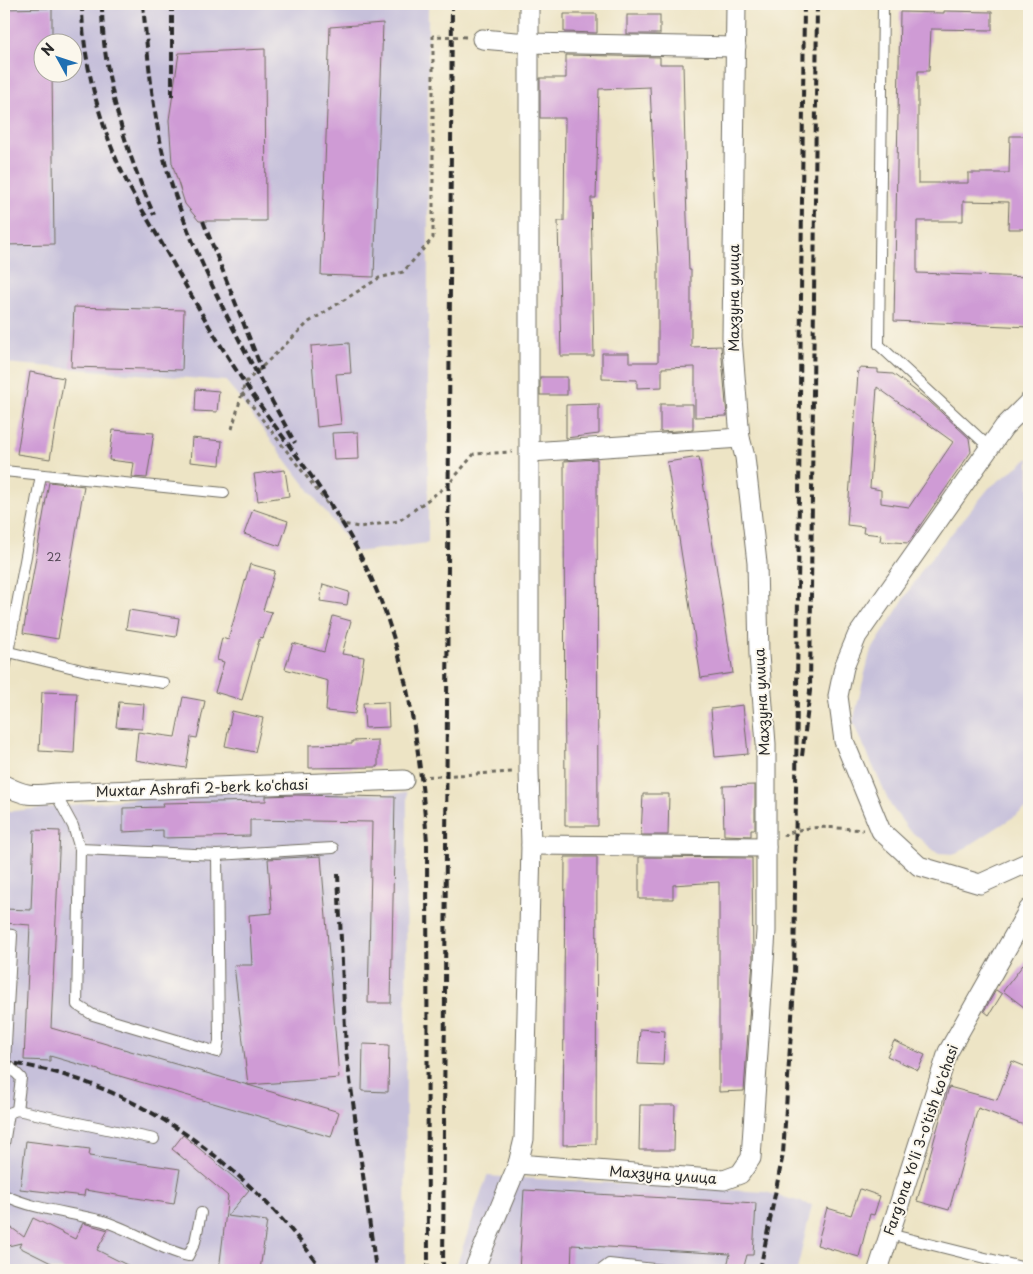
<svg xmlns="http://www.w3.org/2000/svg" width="1033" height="1274" viewBox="0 0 1033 1274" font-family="'Playpen Sans',sans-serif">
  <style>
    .industrial { fill: #c6c0da; fill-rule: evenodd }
    .building { fill: #cf9bd5; fill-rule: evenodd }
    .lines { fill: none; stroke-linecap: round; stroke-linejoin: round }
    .lane-casing { stroke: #6f6c61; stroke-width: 12 }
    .street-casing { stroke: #6f6c61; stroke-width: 21 }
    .path { stroke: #6f6c61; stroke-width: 3; stroke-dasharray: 4 4; stroke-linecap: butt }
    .lane { stroke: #fff; stroke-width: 10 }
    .street { stroke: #fff; stroke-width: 19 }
    .rail { stroke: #2b2b2b; stroke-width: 4; stroke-dasharray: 8 4; stroke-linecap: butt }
    .labels { text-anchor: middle; stroke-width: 4; stroke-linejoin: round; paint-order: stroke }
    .number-label { font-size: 11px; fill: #544756 }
    .street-label { font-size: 14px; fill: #2b2b2b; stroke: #fbf7ec }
  </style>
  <rect width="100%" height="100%" fill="#fbf7ec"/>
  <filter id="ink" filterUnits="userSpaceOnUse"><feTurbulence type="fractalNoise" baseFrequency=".02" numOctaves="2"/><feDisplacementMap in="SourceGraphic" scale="10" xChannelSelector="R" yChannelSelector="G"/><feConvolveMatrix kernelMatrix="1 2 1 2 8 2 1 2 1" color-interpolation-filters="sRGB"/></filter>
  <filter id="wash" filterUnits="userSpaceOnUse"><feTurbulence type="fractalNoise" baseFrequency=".0096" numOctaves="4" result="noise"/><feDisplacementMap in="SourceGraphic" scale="20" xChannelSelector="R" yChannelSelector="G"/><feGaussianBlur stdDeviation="1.12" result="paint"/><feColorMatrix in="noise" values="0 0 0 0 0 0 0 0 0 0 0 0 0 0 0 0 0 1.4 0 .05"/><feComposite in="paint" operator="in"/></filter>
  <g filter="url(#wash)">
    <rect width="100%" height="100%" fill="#ede4c5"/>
    <g class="industrial">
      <path d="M4,4H428V543L356,552L226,381L4,363ZM42,42H72V72H42Z"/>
      <path d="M1029,458V807L956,854L937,853L908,829L891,806L853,722L870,653L924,567L989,488Z"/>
      <path d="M209,791L393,794L407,792L405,1270H4V812Z"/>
      <path d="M487,1176L765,1192L812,1205L797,1270H455Z"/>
    </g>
    <g id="blocks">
      <g class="building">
        <path d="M52,8V42H42V72H52L54,244L4,245V9Z"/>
        <path d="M944,11L992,12V30L931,29L929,71H918V183H968V173H1009L1010,136H1029V229H1008L1009,202L963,201V221H917V273L1029,277V327L894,321L900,12L944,13Z"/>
        <path d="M564,14H597V33L564,32Z"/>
        <rect x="627" y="15" width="33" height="19"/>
        <path d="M383,23L374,277L321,275L330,27Z"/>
        <path d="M265,49L266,221H199L185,204L172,163L169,120L179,53Z"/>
        <path d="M566,55L660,57V64H683L686,190L689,270H691V347L721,346L727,416L695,417V367L662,368V387L637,388V380L602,379V353H629V362H658V258L650,87L599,89L596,198H591L594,356H561L558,221H564L565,118H540V78H566Z"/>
        <path d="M74,307L184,310L182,370L71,367Z"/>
        <path d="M349,343L351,373L336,374L341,424L317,427L311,346Z"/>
        <path d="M859,368L878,369V373L893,374L929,401L969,438L971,452L908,543L880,541L881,535L863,533L864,527L847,525L858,374L856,372H859ZM877,387L953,442L909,507L881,503V490L870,488Z"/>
        <path d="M30,372L64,378L50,459L17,454Z"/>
        <rect x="540" y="377" width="27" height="18"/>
        <path d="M196,389L219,391L217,412L195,411Z"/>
        <path d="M599,404V434L566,438V405Z"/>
        <path d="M660,404H693V430L660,432Z"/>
        <path d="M113,430L154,433L147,478L132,477L134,463L109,460Z"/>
        <path d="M358,432L359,459L334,460L332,433Z"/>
        <path d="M192,438L222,441L220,465L190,462Z"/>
        <path d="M699,457L733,673L701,678L667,462Z"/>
        <path d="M597,459L598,826H565L564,461Z"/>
        <path d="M285,470L289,496L258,501L254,474Z"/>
        <path d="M49,482L84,486L58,639L23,633Z"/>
        <path d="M253,509L288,521L280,546L244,534Z"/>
        <path d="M250,564L275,571L263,610L272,612L263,638L260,637L242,700L215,692L224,662L217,660L222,638L228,640Z"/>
        <path d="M323,584L349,592L347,605L320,601Z"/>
        <path d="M129,610L179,618L176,637L126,629Z"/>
        <path d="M333,616L351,621L342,654L364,657L355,714L326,711L328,681L285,669L293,643L324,652Z"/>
        <path d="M42,692L77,693L74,753L39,751Z"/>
        <path d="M183,697L205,701L197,738L191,737L186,768L135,760L138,732L175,737Z"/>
        <path d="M119,702L144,704L142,729L116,727Z"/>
        <path d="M388,702L389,727L365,728L363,703Z"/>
        <path d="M743,705L748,754L715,757L711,709Z"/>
        <path d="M232,711L263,718L255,752L225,746Z"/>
        <path d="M378,740V767L309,768V745L352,744V741Z"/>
        <path d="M755,785V829H751V836L724,835L723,786Z"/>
        <path d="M643,794H669L668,835H641Z"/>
        <path d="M295,795L395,797L391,1003H368L372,822L250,820V836L163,838V830L123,832V808L163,807L162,803L266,801V796Z"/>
        <path d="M34,830L60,831L51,1028L248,1085L234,965H252L249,915L272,913L268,859L321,856L339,1078L248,1085L339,1112L331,1137L50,1056V1061L24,1060L30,925L4,923V909L31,910Z"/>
        <path d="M565,857H597L596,1144L563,1145Z"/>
        <path d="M639,857L752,858L753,960L744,1091L719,1092V882L673,885V899H639Z"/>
        <path d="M1029,957V1011L1003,991Z"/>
        <path d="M996,990L1002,994L989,1015L984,1011Z"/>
        <path d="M640,1029L665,1031L663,1065L638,1064Z"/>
        <path d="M894,1041L925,1055L918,1070L887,1056Z"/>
        <path d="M363,1044L389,1045L388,1092L362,1091Z"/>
        <path d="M1012,1061L1029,1068V1127L978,1108L949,1210L917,1201L949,1087L997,1100Z"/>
        <path d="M640,1105H675L674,1150H639Z"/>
        <path d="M183,1135L249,1190L227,1216L267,1221L260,1270H219L228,1196L172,1149Z"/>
        <path d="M26,1141L90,1149L89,1156L180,1169L174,1204L85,1190L84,1196L20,1189Z"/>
        <path d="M860,1189L880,1196L874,1215L870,1214L859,1257L817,1245L827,1208L851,1215Z"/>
        <path d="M524,1190L756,1203L753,1255H747L743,1270H726L730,1254L572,1245L571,1270H519Z"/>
        <path d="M33,1218L75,1239L83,1223L108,1230L97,1250L137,1270H65L19,1247L21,1243L4,1247V1222L24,1237Z"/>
      </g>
    </g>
  </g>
  <g filter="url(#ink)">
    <use href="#blocks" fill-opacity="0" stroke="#6f6c61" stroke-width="1"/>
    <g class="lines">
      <g class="lane-casing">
        <g id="lane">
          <path d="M883,4L879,345L989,447"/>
          <path d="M4,471L224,493"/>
          <path d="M4,654L9,652L86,671L164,683"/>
          <path d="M4,674L41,475"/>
          <path d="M55,793L73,826L80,849L77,1005L93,1015L217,1052L219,1041L217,855"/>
          <path d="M80,849L217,855L333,848"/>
          <path d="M4,934L12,935L5,1062L21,1078L17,1110"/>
          <path d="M4,1144L9,1113L17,1110L154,1139"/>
          <path d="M4,1195C35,1210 70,1212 103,1221C133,1230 158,1249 188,1256L195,1242L201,1213"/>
          <path d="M889,1234L1029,1269"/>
          <path d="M601,1270L609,1264L663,1270"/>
        </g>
      </g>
      <g class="street-casing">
        <g id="street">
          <path d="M482,39L528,43L736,47"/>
          <path d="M1029,402L1004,427L857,636L844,667L838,696L844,741L881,831L919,866L980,884L1029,862"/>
          <path d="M531,452L740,438"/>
          <path d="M4,785C25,796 31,796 55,793L404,780"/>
          <path d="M531,845L766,847"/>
          <path d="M518,1164L724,1180L740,1174L751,1158L766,931V744L759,655L757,563L745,457L740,438L732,338L736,4"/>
          <path d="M474,1270L518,1164L524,1139L531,845L529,771V4"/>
          <path d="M878,1270L948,1052L1029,909"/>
        </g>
      </g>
      <g class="path">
        <path d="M242,393L343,524L359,527L399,521L448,485L474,454L512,452"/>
        <path d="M232,429L245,383L309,322L379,278L403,272L433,238V36L467,37"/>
        <path d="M420,777L513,772"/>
        <path d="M783,836C807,823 837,828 863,830"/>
      </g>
      <use href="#lane" class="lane"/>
      <use href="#street" class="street"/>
      <g class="rail">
        <path d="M82,4C82,56 97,113 117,161C130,192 150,222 166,251C191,295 216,340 244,382C285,443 332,497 364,563C407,649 420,748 427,842L428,1270"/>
        <path d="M102,4C102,76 125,149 154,215"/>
        <path d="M143,4C148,59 154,131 171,183C201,275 249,359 295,443"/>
        <path d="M172,4V99"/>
        <path d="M203,221L262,370"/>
        <path d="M802,756L810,691L817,4"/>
        <path d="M338,874L346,1051L376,1270"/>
        <path d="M4,1062C134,1079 248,1165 322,1270"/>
        <path d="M443,1270L452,4"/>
        <path d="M760,1270L783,1154L794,986L804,4"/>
      </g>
    </g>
  </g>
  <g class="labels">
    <g class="number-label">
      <text x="54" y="561">22</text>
    </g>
    <g class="street-label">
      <text transform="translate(734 298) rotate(-90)" y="5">Махзуна улица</text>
      <text transform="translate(762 702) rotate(-93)" y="5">Махзуна улица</text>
      <text transform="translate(202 788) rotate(-2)" y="5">Muxtar Ashrafi 2-berk ko'chasi</text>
      <text transform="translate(921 1140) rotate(-71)" y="5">Farg'ona Yo'li 3-o'tish ko'chasi</text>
      <text transform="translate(663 1175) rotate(4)" y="5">Махзуна улица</text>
    </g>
  </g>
  <rect width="1033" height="1274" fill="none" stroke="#fbf7ec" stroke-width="20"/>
  <g transform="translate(58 58) rotate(310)"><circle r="24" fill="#fbf7ec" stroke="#a8a59f"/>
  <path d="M0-4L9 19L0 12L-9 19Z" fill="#1f6fb2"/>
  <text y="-8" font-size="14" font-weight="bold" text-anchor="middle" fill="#2b2b2b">N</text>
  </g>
</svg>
